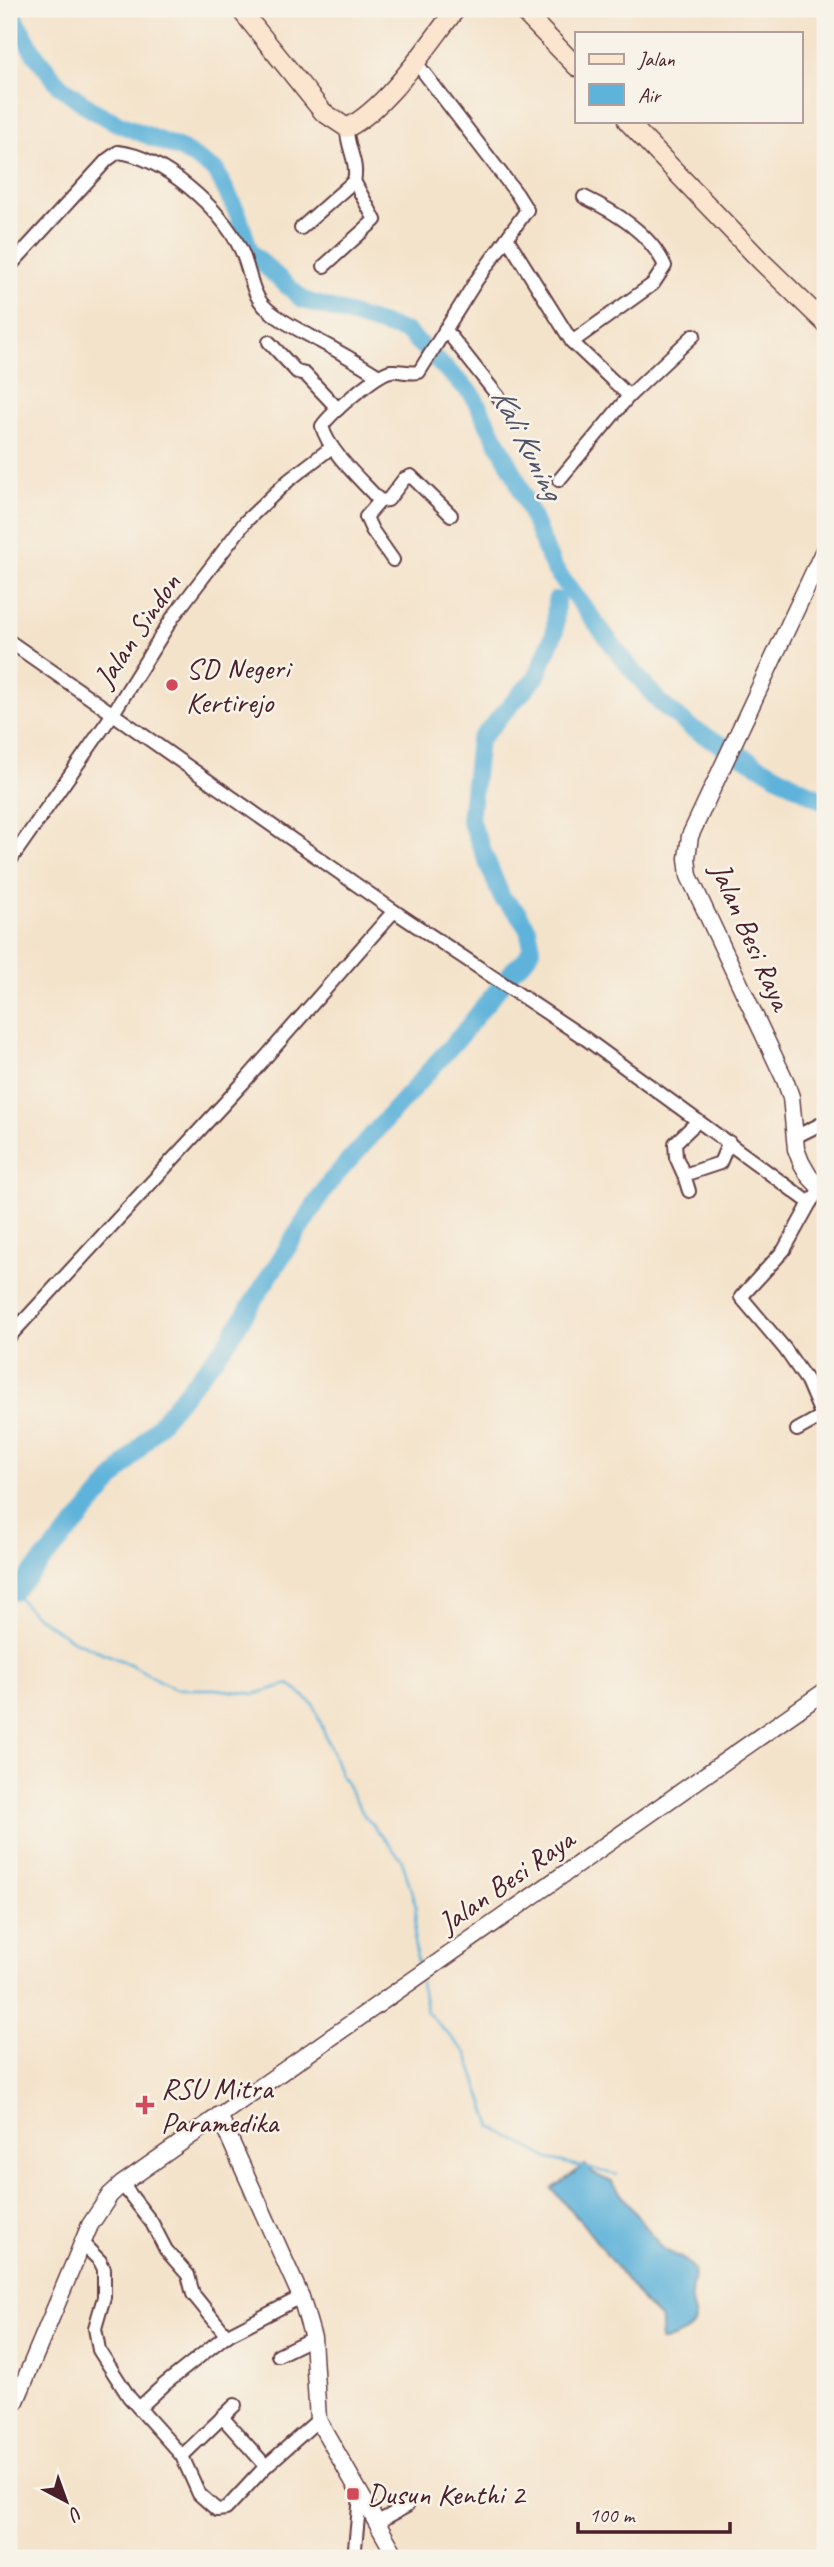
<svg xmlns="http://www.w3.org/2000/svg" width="834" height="2567" viewBox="0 0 834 2567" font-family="Caveat,sans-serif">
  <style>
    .water { fill: #5eb3da; stroke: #546982; stroke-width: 2 }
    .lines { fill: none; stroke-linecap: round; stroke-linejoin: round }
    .stream { stroke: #5eb3da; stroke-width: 2.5 }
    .river { stroke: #5eb3da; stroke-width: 18 }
    .minor-casing { stroke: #643c43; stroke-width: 16 }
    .tertiary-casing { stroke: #643c43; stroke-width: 19 }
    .secondary-casing { stroke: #643c43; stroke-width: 21 }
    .minor { stroke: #fff; stroke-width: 12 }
    .tertiary { stroke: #fff; stroke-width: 16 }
    .secondary { stroke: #fbe5cf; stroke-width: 18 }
    .poi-dot { fill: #d1495b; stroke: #f7f3e8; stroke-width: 2.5 }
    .labels { text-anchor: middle; stroke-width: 5; stroke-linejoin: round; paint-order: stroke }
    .street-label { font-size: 30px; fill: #4a1f2b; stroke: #f7f3e8 }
    .poi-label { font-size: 30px; fill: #4a1f2b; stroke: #f7f3e8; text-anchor: start }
    .water-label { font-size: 32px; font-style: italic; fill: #515368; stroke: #f7f3e8 }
  </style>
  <rect width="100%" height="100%" fill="#f7f3e8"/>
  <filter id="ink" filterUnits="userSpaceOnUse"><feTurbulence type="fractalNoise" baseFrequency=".0143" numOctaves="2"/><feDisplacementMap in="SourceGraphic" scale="14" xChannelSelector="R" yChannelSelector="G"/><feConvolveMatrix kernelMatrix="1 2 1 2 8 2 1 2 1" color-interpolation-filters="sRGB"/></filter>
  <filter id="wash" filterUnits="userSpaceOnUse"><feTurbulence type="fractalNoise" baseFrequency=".00686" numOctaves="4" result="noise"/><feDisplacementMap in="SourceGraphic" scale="28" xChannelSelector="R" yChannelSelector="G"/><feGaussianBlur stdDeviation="1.57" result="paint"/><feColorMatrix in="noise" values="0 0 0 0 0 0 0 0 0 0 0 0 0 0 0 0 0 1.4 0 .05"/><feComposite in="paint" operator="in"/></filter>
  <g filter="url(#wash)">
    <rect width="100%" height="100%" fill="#f4e3cb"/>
    <path class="water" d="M585,2165L594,2174L612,2182L661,2247C674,2256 685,2257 695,2270C693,2280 690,2292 691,2303C692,2310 697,2317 694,2324C690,2333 668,2341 660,2340L662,2325L660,2318L644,2303L582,2223L552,2189Z"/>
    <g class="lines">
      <g class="stream">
        <path d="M9,1587L32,1613L72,1640L132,1665L175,1689H216L255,1694L289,1684L313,1704L341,1775L364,1815L402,1860L416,1907L414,1942L419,1968"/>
        <path d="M421,1982L427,2012L467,2054L492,2127L549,2159L617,2175"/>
      </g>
      <g class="river">
        <path d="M9,9L34,53L59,85L92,110L117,123L183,150L216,171L238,214L250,252L303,300L407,332L472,394L514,473L553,567L624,660L660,703L691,728L825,802"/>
        <path d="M9,1592H14L76,1524L226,1344L329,1183L462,1034L513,970L525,960L532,948L528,929L517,912L502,898L470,820L479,740L537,676L555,631L556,600"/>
      </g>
    </g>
  </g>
  <g filter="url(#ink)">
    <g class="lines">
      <g class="minor-casing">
        <g id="minor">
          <path d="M301,228L354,181C359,163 346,146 347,128"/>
          <path d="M507,238L572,342L629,396"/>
          <path d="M324,266L375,220L354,181"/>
          <path d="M9,267L107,160L118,152C163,157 220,208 240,248C250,267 250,292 265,307C281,322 300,330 319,341C340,352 360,364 379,376"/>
          <path d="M445,329L508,409"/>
          <path d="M269,342L297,372L305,374L338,409"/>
          <path d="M572,342L653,284L665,266C650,233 615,212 584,197"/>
          <path d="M559,480L629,396L694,335"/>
          <path d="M380,501C362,481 328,451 322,426C331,413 377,373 391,371C400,370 410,374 419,372L476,281L527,210L517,194L415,61"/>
          <path d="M393,560L372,530L366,517L380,501L388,500L404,479L411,476L451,515"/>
          <path d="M9,641L394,911L586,1039L810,1203L821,1188"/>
          <path d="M9,862L112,715L173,617L246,521L289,480L332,447"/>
          <path d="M795,1137L825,1122"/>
          <path d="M684,1175L676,1157L675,1143L698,1121"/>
          <path d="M689,1191L684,1175L720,1163L729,1142"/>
          <path d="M9,1337L244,1082L394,911"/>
          <path d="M797,1430L822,1416L807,1381L785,1349L741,1297L784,1250L810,1203"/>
          <path d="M122,2184L152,2223L166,2250L188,2275L193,2294L227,2336"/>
          <path d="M82,2243L100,2261L104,2269V2297L95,2328L99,2350L129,2397L182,2456L199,2494L217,2510L226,2509L266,2466L318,2420"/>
          <path d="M278,2355L313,2338"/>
          <path d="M139,2408L165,2384L224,2337L301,2297"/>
          <path d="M222,2417L266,2466"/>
          <path d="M182,2456L235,2405"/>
          <path d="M376,2523L407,2506"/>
          <path d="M354,2558L360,2497"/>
        </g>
      </g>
      <g class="tertiary-casing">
        <g id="tertiary">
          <path d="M825,548L690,836L687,858L689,876L785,1080L791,1097L796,1149L801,1162L809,1176L825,1193"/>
          <path d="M219,2115L301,2297L313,2338L318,2420L397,2558"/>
          <path d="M9,2406L16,2401L90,2225L110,2195L122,2184L825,1691"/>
        </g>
      </g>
      <g class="secondary-casing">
        <g id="secondary">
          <path d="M240,9L323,112L347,128C388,107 427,46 456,9"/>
          <path d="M521,9L577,67"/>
          <path d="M627,121L761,261L825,323"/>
        </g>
      </g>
      <use href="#minor" class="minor"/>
      <use href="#tertiary" class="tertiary"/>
      <use href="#secondary" class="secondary"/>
    </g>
  </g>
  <g class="poi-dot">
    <circle cx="172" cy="685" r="7"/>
    <path d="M141.5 2094.5h7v7h7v7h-7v7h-7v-7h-7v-7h7z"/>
    <rect x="346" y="2487" width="14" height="14" rx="3.5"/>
  </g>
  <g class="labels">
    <g class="street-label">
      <text transform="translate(137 630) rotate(-56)" y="10">Jalan Sindon</text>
      <text transform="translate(751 936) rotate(66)" y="10">Jalan Besi Raya</text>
      <text transform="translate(506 1881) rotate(-35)" y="10">Jalan Besi Raya</text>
    </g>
    <g class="poi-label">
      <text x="186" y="678">SD Negeri<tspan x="186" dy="34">Kertirejo</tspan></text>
      <text x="161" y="2098">RSU Mitra<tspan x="161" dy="34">Paramedika</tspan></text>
      <text x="367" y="2504">Dusun Kenthi 2</text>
    </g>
    <g class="water-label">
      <text transform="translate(528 443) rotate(63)" y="11">Kali Kuning</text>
    </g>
  </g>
  <rect width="834" height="2567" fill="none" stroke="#f7f3e8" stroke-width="35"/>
  <rect x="575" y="32" width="228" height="91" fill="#f7f3e8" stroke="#b29e9c" stroke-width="2"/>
  <rect x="589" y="54" width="35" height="10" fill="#fbe5cf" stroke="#b29e9c" stroke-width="2"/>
  <text x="638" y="66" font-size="21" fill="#4a1f2b">Jalan</text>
  <rect x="589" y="84" width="35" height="21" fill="#5eb3da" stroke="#b29e9c" stroke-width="2"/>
  <text x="638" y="102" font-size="21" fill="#4a1f2b">Air</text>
  <g transform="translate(66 2501) rotate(139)" stroke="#f7f3e8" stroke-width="5" paint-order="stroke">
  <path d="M0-5L12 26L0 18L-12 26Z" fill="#4a1f2b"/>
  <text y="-10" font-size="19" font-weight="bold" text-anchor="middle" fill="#4a1f2b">U</text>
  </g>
  <path d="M578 2522v10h152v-10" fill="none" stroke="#4a1f2b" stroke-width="3.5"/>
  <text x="589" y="2522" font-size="21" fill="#4a1f2b" stroke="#f7f3e8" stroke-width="5" paint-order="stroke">100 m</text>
</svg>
